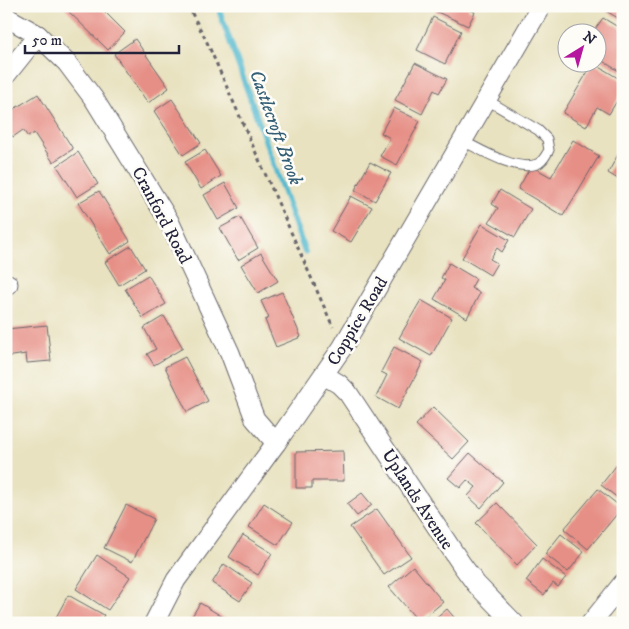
<svg xmlns="http://www.w3.org/2000/svg" width="629" height="629" viewBox="0 0 629 629" font-family="'IM FELL DW Pica',serif">
  <style>
    .lines { fill: none; stroke-linecap: round; stroke-linejoin: round }
    .stream { stroke: #50b8ce; stroke-width: 6 }
    .building { fill: #e68f86 }
    .service-casing { stroke: #67656a; stroke-width: 11 }
    .minor-casing { stroke: #67656a; stroke-width: 21 }
    .path { stroke: #67656a; stroke-width: 3; stroke-dasharray: 4 4; stroke-linecap: butt }
    .service { stroke: #fff; stroke-width: 9 }
    .minor { stroke: #fff; stroke-width: 19 }
    .labels { text-anchor: middle; stroke-width: 5; stroke-linejoin: round; paint-order: stroke }
    .street-label { font-size: 18px; fill: #22223b; stroke: #fdfcf7 }
    .water-label { font-size: 19px; font-style: italic; fill: #345e76; stroke: #fdfcf7 }
  </style>
  <rect width="100%" height="100%" fill="#fdfcf7"/>
  <filter id="ink" filterUnits="userSpaceOnUse"><feTurbulence type="fractalNoise" baseFrequency=".02" numOctaves="2"/><feDisplacementMap in="SourceGraphic" scale="10" xChannelSelector="R" yChannelSelector="G"/><feConvolveMatrix kernelMatrix="1 2 1 2 8 2 1 2 1" color-interpolation-filters="sRGB"/></filter>
  <filter id="wash" filterUnits="userSpaceOnUse"><feTurbulence type="fractalNoise" baseFrequency=".0096" numOctaves="4" result="noise"/><feDisplacementMap in="SourceGraphic" scale="20" xChannelSelector="R" yChannelSelector="G"/><feGaussianBlur stdDeviation="1.12" result="paint"/><feColorMatrix in="noise" values="0 0 0 0 0 0 0 0 0 0 0 0 0 0 0 0 0 1.4 0 .05"/><feComposite in="paint" operator="in"/></filter>
  <g filter="url(#wash)">
    <rect width="100%" height="100%" fill="#e8e2c0"/>
    <g class="lines">
      <path class="stream" d="M220,13L305,252"/>
    </g>
    <g id="blocks">
      <g class="building">
        <path d="M63,6H99L125,32L108,50Z"/>
        <path d="M437,6H469L468,9L475,12L468,26L435,11Z"/>
        <path d="M609,6H623V21L606,11Z"/>
        <path d="M433,17L461,31L445,64L417,50Z"/>
        <path d="M603,18L623,30L622,73L596,57V32H593Z"/>
        <path d="M135,39L169,88L148,103L114,54Z"/>
        <path d="M415,63L447,79L439,93L434,90L422,114L395,100Z"/>
        <path d="M593,63L623,81V91L609,114L597,107L586,127L563,113Z"/>
        <path d="M38,94L73,149L53,162L34,133L28,137L23,130L13,137L6,127V114Z"/>
        <path d="M172,99L201,143L183,155L154,111Z"/>
        <path d="M394,108L420,121L397,165L380,156L390,138L381,133Z"/>
        <path d="M573,140L599,156L563,216L518,189L531,166L551,177Z"/>
        <path d="M621,149L623,150V182L608,173Z"/>
        <path d="M205,150L221,176L201,189L185,162Z"/>
        <path d="M78,152L98,184L77,197L57,166Z"/>
        <path d="M370,162L391,173L375,201L355,190Z"/>
        <path d="M225,183L239,208L218,220L204,195Z"/>
        <path d="M500,190L531,209L515,237L489,222L498,208L492,204Z"/>
        <path d="M99,191L130,241L110,254L78,203Z"/>
        <path d="M351,196L372,207L351,242L331,231Z"/>
        <path d="M240,217L258,248L238,260L220,228Z"/>
        <path d="M482,224L509,240L502,252L497,248L490,259L497,263L490,275L462,258Z"/>
        <path d="M131,246L145,269L119,285L105,262Z"/>
        <path d="M261,253L278,281L258,293L241,265Z"/>
        <path d="M449,263L476,279L471,288L480,293L467,318L434,299L445,280L441,278Z"/>
        <path d="M148,275L166,304L143,318L125,289Z"/>
        <path d="M282,292L301,337L276,347L265,320L269,318L261,301Z"/>
        <path d="M421,300L452,318L431,356L399,338Z"/>
        <path d="M164,316L183,348L154,365L147,354L156,349L144,328Z"/>
        <path d="M47,325L51,361L27,363L26,354L6,357V329Z"/>
        <path d="M394,347L423,362L398,409L376,397L387,375L381,372Z"/>
        <path d="M185,357L208,401L187,412L165,367Z"/>
        <path d="M433,407L469,442L453,459L416,425Z"/>
        <path d="M343,451L344,481H312V488H296V452Z"/>
        <path d="M470,453L503,482L481,508L468,496L476,487L467,480L460,488L448,478Z"/>
        <path d="M623,457V502L601,485Z"/>
        <path d="M598,489L622,508L588,549L564,529Z"/>
        <path d="M362,493L372,505L357,516L347,504Z"/>
        <path d="M264,503L293,522L278,545L249,527Z"/>
        <path d="M497,503L537,544L517,565L476,523Z"/>
        <path d="M126,505L154,519L132,562L104,548Z"/>
        <path d="M377,509L411,557L384,575L350,527Z"/>
        <path d="M561,534L584,552L568,572L545,554Z"/>
        <path d="M243,535L272,553L258,575L229,557Z"/>
        <path d="M97,555L130,577L108,610L76,589Z"/>
        <path d="M542,559L566,577L558,587L553,583L544,595L526,581Z"/>
        <path d="M224,564L252,583L240,601L212,583Z"/>
        <path d="M413,566L443,602L419,622L389,587Z"/>
        <path d="M68,595L104,615L99,623H53Z"/>
        <path d="M200,603L226,619L224,623H188Z"/>
        <path d="M447,609L459,623H431Z"/>
      </g>
    </g>
  </g>
  <g filter="url(#ink)">
    <use href="#blocks" fill-opacity="0" stroke="#67656a" stroke-width="1"/>
    <g class="lines">
      <g class="service-casing">
        <path id="service" d="M463,141C481,150 517,172 537,164C543,162 546,155 549,150L547,139L538,130L487,100"/>
      </g>
      <g class="minor-casing">
        <g id="minor">
          <path d="M6,17L38,35L67,63L94,99L169,221L230,353L255,419L276,443"/>
          <path d="M6,75L38,35"/>
          <path d="M6,284H8"/>
          <path d="M324,375L339,384L348,393L462,565L476,584L514,623"/>
          <path d="M154,623L176,580L276,443L342,348L541,6"/>
          <path d="M591,623L623,583"/>
        </g>
      </g>
      <path class="path" d="M188,6L206,40L333,327"/>
      <use href="#service" class="service"/>
      <use href="#minor" class="minor"/>
    </g>
  </g>
  <g class="labels">
    <g class="street-label">
      <text transform="translate(162 215) rotate(62)" y="6">Cranford Road</text>
      <text transform="translate(357 321) rotate(-59)" y="6">Coppice Road</text>
      <text transform="translate(418 499) rotate(57)" y="6">Uplands Avenue</text>
    </g>
    <g class="water-label">
      <text transform="translate(277 127) rotate(70)" y="7">Castlecroft Brook</text>
    </g>
  </g>
  <rect width="629" height="629" fill="none" stroke="#fdfcf7" stroke-width="25"/>
  <g transform="translate(582 48) rotate(37)"><circle r="24" fill="#fdfcf7" stroke="#a5a5ac"/>
  <path d="M0-4L9 19L0 12L-9 19Z" fill="#b5179e"/>
  <text y="-8" font-size="14" font-weight="bold" text-anchor="middle" fill="#22223b">N</text>
  </g>
  <path d="M25 45v8h154v-8" fill="none" stroke="#22223b" stroke-width="2.5"/>
  <text x="32" y="45" font-size="15" fill="#22223b" stroke="#fdfcf7" stroke-width="4" paint-order="stroke">50 m</text>
</svg>
